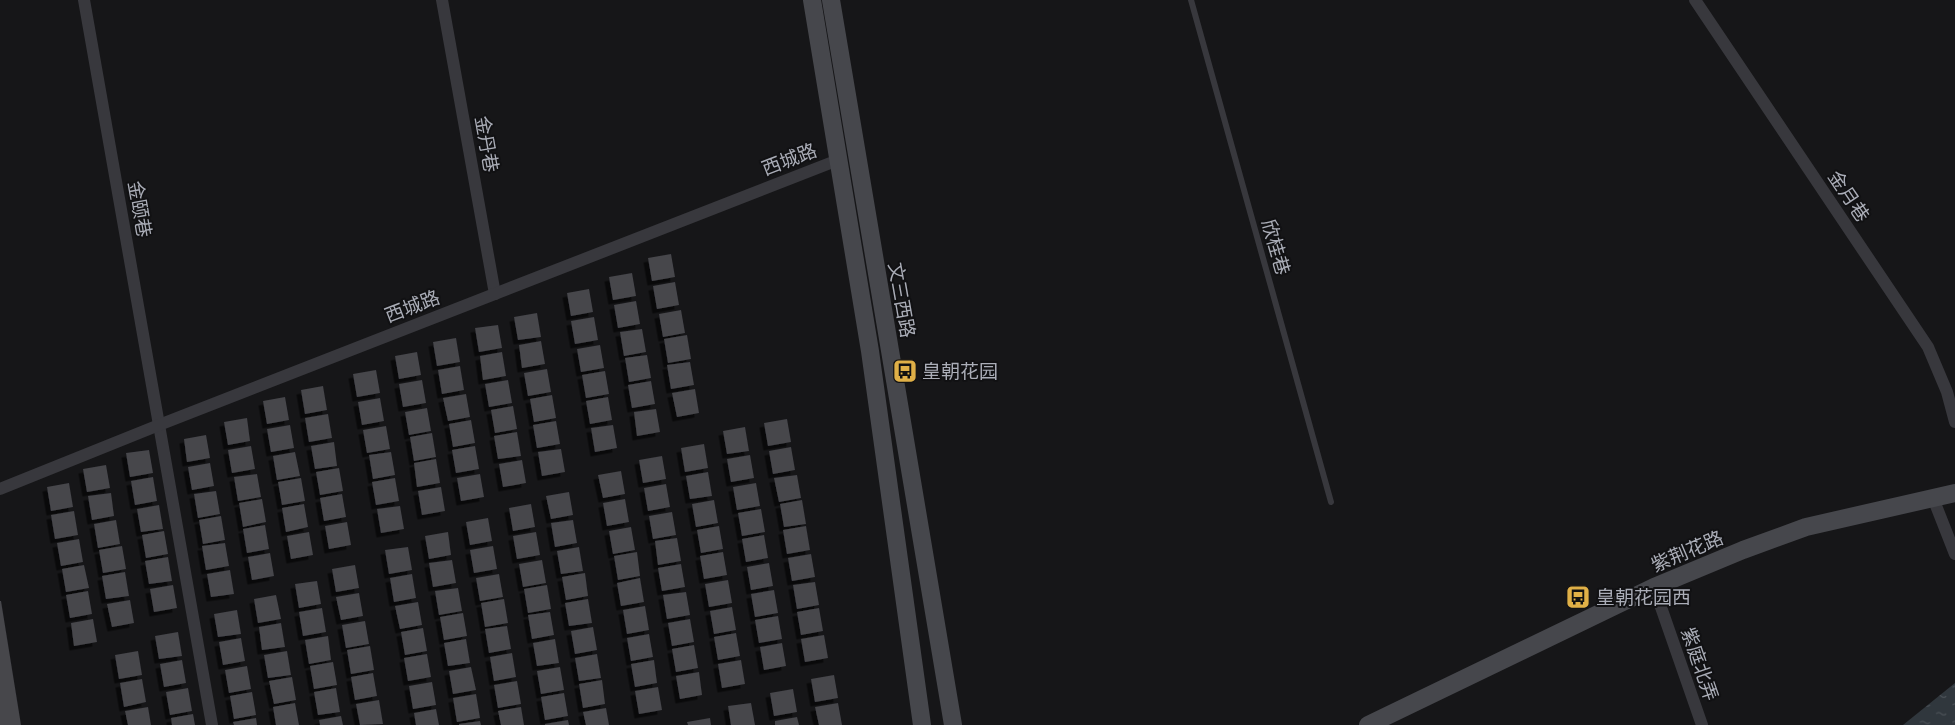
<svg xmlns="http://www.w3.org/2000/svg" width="1955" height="725" viewBox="0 0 1955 725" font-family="'Exo 2','Noto Sans SC',sans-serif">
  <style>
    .water { fill: url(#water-ripples) }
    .building { fill: #46464b; filter: url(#shadow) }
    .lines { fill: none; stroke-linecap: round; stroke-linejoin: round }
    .lane { stroke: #38383d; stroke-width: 6 }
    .street { stroke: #38383d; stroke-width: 12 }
    .secondary { stroke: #46474c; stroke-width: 18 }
    .labels { text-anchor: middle; stroke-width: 4; stroke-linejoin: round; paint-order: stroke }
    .street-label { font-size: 19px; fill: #aaadb7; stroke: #111113 }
    .poi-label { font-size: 19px; fill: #aaadb7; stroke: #111113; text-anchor: start }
  </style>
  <defs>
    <pattern id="water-ripples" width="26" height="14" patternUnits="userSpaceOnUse" patternTransform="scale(1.25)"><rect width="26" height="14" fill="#30373d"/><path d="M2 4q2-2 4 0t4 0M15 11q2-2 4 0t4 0" fill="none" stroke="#4b5157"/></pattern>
    <filter id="shadow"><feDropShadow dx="-4.5" dy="4.5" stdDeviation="0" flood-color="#0009"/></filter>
  </defs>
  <rect width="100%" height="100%" fill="#161618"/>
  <path class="water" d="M1955,683V725H1903Z"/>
  <g class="building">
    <path d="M671,254L675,277L652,281L648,258Z"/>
    <path d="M632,273L636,296L613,300L609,277Z"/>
    <path d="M675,282L679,305L657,309L653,286Z"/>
    <path d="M589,289L593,312L571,316L567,293Z"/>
    <path d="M636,301L640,324L618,328L614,305Z"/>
    <path d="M681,310L685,333L663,337L659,314Z"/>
    <path d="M537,313L541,337L518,340L514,317Z"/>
    <path d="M594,317L598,340L575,344L571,321Z"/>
    <path d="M498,325L502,348L479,352L475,328Z"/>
    <path d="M642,329L646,352L624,356L620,332Z"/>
    <path d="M687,335L691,359L668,363L664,339Z"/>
    <path d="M456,338L460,362L437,366L433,342Z"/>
    <path d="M541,341L545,364L522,368L519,345Z"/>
    <path d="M600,345L604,368L581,372L577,349Z"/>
    <path d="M417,352L421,375L399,379L395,356Z"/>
    <path d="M502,352L506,376L483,380L480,356Z"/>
    <path d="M647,355L651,378L629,382L625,358Z"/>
    <path d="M690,362L694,385L671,389L667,365Z"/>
    <path d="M460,366L464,390L442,394L438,370Z"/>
    <path d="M547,369L551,392L528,396L524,373Z"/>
    <path d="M376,370L380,393L357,397L353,374Z"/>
    <path d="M605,371L609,394L586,398L582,375Z"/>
    <path d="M422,380L426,403L403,407L399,384Z"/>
    <path d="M508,380L512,403L489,407L485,384Z"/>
    <path d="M651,381L655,404L632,408L628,385Z"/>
    <path d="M323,386L327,410L305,414L301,390Z"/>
    <path d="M695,389L699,413L677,417L672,393Z"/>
    <path d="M466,394L470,417L448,421L443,398Z"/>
    <path d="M552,395L556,418L534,422L530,399Z"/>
    <path d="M285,397L289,420L267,424L263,401Z"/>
    <path d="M608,397L612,420L590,424L586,401Z"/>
    <path d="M380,398L384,421L362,425L358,402Z"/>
    <path d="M513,406L517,429L495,433L491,410Z"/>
    <path d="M427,408L431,431L409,435L405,412Z"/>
    <path d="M656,409L660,432L637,436L634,412Z"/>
    <path d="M328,414L332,438L309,442L305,418Z"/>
    <path d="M247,418L250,441L228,445L224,422Z"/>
    <path d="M787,419L791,442L768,446L764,423Z"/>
    <path d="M471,420L475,443L453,447L449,424Z"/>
    <path d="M556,421L560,444L537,448L533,425Z"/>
    <path d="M290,425L294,448L271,452L267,429Z"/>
    <path d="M613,425L617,448L595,452L591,428Z"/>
    <path d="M386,426L390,449L367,453L363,430Z"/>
    <path d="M745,427L749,451L727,454L723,431Z"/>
    <path d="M517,432L521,456L498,459L494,436Z"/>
    <path d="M432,433L436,457L414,461L410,437Z"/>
    <path d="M206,435L210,458L187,462L184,439Z"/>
    <path d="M334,442L337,466L315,469L311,446Z"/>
    <path d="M704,444L708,468L685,472L681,448Z"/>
    <path d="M251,446L255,469L232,473L228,450Z"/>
    <path d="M475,446L479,469L456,473L452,450Z"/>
    <path d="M791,447L795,470L773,474L769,451Z"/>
    <path d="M561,449L565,472L542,476L538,452Z"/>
    <path d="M149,450L153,473L130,477L126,453Z"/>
    <path d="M295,452L300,476L277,480L273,456Z"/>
    <path d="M391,452L395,475L373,479L369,455Z"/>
    <path d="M750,455L754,478L731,482L727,459Z"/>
    <path d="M662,456L666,479L643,483L639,460Z"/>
    <path d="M436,459L440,483L417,487L414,463Z"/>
    <path d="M522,460L526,483L503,487L499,464Z"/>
    <path d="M210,463L214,486L192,490L188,467Z"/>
    <path d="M106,465L110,488L87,492L83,469Z"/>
    <path d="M339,468L343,491L320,495L316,472Z"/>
    <path d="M621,471L625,494L603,498L598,475Z"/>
    <path d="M708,472L712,496L690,499L686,476Z"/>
    <path d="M257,474L261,497L238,501L234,477Z"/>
    <path d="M480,474L484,497L461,501L457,478Z"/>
    <path d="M797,475L801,498L779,502L774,478Z"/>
    <path d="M153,477L157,501L135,505L131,481Z"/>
    <path d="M301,478L305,501L282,505L278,482Z"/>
    <path d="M395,478L399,501L376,505L372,482Z"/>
    <path d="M69,483L73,507L51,511L47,487Z"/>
    <path d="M756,483L760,506L737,510L733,487Z"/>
    <path d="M666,484L670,507L648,511L644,488Z"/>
    <path d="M441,487L445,511L422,515L418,491Z"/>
    <path d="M216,491L220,514L198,518L194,494Z"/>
    <path d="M569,492L573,515L551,519L546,496Z"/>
    <path d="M111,493L114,516L92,520L88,496Z"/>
    <path d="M342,494L346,517L324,521L320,498Z"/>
    <path d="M262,499L266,522L243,527L239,503Z"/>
    <path d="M625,499L629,522L607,526L603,503Z"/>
    <path d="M714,500L718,523L696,527L692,504Z"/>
    <path d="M802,500L806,524L784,527L780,504Z"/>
    <path d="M304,504L308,527L286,532L282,508Z"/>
    <path d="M531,504L535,527L513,531L509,508Z"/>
    <path d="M159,505L163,529L141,532L137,509Z"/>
    <path d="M400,506L404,529L381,533L377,509Z"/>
    <path d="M761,509L765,532L742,536L738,513Z"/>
    <path d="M74,511L78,535L55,539L51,515Z"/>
    <path d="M672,512L676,535L653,539L649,516Z"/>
    <path d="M221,516L225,540L203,544L199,520Z"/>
    <path d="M488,518L492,541L470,545L466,522Z"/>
    <path d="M116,520L120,544L98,548L94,524Z"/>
    <path d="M573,520L577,543L555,547L551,523Z"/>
    <path d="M347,522L351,545L329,549L325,526Z"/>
    <path d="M265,525L269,549L247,553L243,529Z"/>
    <path d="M719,526L723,549L701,553L697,530Z"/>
    <path d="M806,526L810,550L787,554L783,530Z"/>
    <path d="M631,527L635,550L613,554L609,531Z"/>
    <path d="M164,531L168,554L146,558L142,535Z"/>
    <path d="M309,532L313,555L291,559L287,536Z"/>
    <path d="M448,532L451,555L429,559L425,536Z"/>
    <path d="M536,532L540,555L517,559L513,536Z"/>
    <path d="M764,535L768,558L746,562L742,539Z"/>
    <path d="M677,538L681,561L658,565L655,541Z"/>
    <path d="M79,539L83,562L61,566L57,543Z"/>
    <path d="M225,543L229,566L206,570L202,546Z"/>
    <path d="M122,546L126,569L103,573L99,550Z"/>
    <path d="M493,546L497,569L474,573L470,550Z"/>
    <path d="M408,547L412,570L389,574L385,550Z"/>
    <path d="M579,547L583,571L561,574L557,551Z"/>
    <path d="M637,552L640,576L618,580L614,556Z"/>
    <path d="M723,552L727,575L704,579L700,556Z"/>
    <path d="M270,553L274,576L252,580L248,557Z"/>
    <path d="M811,554L815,577L792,581L788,558Z"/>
    <path d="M168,557L172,581L149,584L145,561Z"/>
    <path d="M452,560L456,583L433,587L429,563Z"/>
    <path d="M542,560L546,583L523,587L519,564Z"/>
    <path d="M769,563L773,586L751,590L747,567Z"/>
    <path d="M681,564L685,587L662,591L658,568Z"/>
    <path d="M84,565L89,588L66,592L62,569Z"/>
    <path d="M355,565L359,588L336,592L332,569Z"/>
    <path d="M230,570L234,594L211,597L207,574Z"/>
    <path d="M125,572L129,596L106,599L102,576Z"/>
    <path d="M585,573L588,596L566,600L562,577Z"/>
    <path d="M412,574L416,598L394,602L390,578Z"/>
    <path d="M499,574L503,597L480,601L476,578Z"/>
    <path d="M640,578L644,602L621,606L617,583Z"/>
    <path d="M728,580L732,603L709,607L705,584Z"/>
    <path d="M317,581L321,604L299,608L295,584Z"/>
    <path d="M815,582L819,605L797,609L793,585Z"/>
    <path d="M173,585L177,608L154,612L150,589Z"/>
    <path d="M547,585L551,609L528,613L524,589Z"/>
    <path d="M458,588L462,611L439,615L435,591Z"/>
    <path d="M774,590L778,613L755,617L751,594Z"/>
    <path d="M88,591L92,614L70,618L66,595Z"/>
    <path d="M686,592L690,615L667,619L663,595Z"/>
    <path d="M359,593L363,616L341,620L336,597Z"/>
    <path d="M276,595L281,619L258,623L254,599Z"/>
    <path d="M504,599L508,623L485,627L481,603Z"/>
    <path d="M588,599L592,623L569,626L565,603Z"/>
    <path d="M130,600L134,623L112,627L107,604Z"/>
    <path d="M0,601H1L21,725H0Z"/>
    <path d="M418,602L422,625L400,629L395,606Z"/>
    <path d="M645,606L649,630L627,634L623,610Z"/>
    <path d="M732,607L736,630L714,634L710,611Z"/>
    <path d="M322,608L326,632L303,636L299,612Z"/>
    <path d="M819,608L823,631L801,635L797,612Z"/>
    <path d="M237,610L241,634L218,637L214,614Z"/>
    <path d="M550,612L554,635L532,639L528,615Z"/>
    <path d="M463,613L467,636L444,640L440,617Z"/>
    <path d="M778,616L782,639L759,643L755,620Z"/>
    <path d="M93,619L97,642L74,646L71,623Z"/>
    <path d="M690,619L694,642L672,646L668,623Z"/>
    <path d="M365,621L369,644L346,648L342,625Z"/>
    <path d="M281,623L285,647L262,650L259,627Z"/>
    <path d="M507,626L511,649L489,653L485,629Z"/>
    <path d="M593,627L597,650L575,654L571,631Z"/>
    <path d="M423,628L427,651L405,655L401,632Z"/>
    <path d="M178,632L182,656L159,659L155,636Z"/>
    <path d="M736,633L740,656L718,660L714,637Z"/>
    <path d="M649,634L653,657L631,661L627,638Z"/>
    <path d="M824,635L828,658L805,662L801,639Z"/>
    <path d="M328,636L331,660L309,664L305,640Z"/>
    <path d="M241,638L245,661L223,665L219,642Z"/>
    <path d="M466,639L470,663L448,666L444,643Z"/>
    <path d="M555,639L559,663L537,666L533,643Z"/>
    <path d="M782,643L786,666L764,670L760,647Z"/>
    <path d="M694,645L698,668L676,672L672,649Z"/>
    <path d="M370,646L374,670L351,674L347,650Z"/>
    <path d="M138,651L142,675L119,679L115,655Z"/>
    <path d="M287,651L291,675L268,678L264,655Z"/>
    <path d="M512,653L516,677L494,681L490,657Z"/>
    <path d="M427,654L431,677L408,681L404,658Z"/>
    <path d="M597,654L601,678L579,681L575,658Z"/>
    <path d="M182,660L186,683L164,687L160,664Z"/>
    <path d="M654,660L657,683L635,687L631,664Z"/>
    <path d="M741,660L745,684L722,688L718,664Z"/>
    <path d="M333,662L337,685L314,689L310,666Z"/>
    <path d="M247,666L251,689L229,693L225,670Z"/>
    <path d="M471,667L476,690L453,694L449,671Z"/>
    <path d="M560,667L564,690L541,694L537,671Z"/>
    <path d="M699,672L702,695L680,699L676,676Z"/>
    <path d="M373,673L377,696L355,700L351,677Z"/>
    <path d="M834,675L838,698L815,702L811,679Z"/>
    <path d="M292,677L296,700L274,704L269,681Z"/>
    <path d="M142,679L146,702L124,707L120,683Z"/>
    <path d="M602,680L605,704L583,708L579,684Z"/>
    <path d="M517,681L521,704L498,708L494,685Z"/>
    <path d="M432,682L436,705L413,709L409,686Z"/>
    <path d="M658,687L662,710L639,714L635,691Z"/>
    <path d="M188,688L192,711L170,715L166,692Z"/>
    <path d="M336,688L340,712L318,715L314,692Z"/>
    <path d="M793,689L797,712L774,716L770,693Z"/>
    <path d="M252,692L256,715L234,719L230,696Z"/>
    <path d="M564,693L568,716L545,720L541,697Z"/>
    <path d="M476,694L480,718L457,722L453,698Z"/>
    <path d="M379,700L383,724L360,725L356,704Z"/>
    <path d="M295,703L299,725H276L273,707Z"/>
    <path d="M751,703L755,725H731L728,706Z"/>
    <path d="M838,703L842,725H819L815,707Z"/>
    <path d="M148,707L151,725H128L125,711Z"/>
    <path d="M521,707L524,725H501L498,711Z"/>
    <path d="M606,708L609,725H586L583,712Z"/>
    <path d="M436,709L439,725H416L414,713Z"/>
    <path d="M193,714L195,725H172L171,718Z"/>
    <path d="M341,716L343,725H320L319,720Z"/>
    <path d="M797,717L799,725H775V721Z"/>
    <path d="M256,718L257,725H234L233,722Z"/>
    <path d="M710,718L711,725H688L687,722Z"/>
    <path d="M568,720L569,725H545V724Z"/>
    <path d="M480,721L481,725H459V724Z"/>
  </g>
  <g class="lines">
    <path class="lane" d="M1191,0L1331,502"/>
    <g class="street">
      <path d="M84,0L212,725"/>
      <path d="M442,0L495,294"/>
      <path d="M1695,0L1928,347L1947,392L1955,422"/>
      <path d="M0,489L159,425L838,160"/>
      <path d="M1933,498L1955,554"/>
      <path d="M1654,587L1702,725"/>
    </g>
    <g class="secondary">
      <path d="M812,0L870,351L922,725"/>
      <path d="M831,0L953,725"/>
      <path d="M1368,725L1654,587L1743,550L1806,527L1955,493"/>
    </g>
  </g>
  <defs>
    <g id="bus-square" transform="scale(1.25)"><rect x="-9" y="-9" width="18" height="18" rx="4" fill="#e0b047" stroke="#111113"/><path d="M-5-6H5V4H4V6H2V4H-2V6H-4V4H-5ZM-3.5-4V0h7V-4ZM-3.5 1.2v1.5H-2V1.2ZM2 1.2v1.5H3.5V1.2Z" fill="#111"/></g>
  </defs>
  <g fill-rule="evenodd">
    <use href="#bus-square" x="905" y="371"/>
    <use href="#bus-square" x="1578" y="597"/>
  </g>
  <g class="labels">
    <g class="street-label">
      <text transform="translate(487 144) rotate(80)" y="7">金丹巷</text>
      <text transform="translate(789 159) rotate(-21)" y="7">西城路</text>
      <text transform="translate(1849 196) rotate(56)" y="7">金月巷</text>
      <text transform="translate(140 209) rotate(80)" y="7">金颐巷</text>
      <text transform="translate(1276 247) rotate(74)" y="7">欣桂巷</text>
      <text transform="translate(902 300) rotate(80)" y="7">文三西路</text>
      <text transform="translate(412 306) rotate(-21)" y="7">西城路</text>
      <text transform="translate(1687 551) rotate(-23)" y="7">紫荆花路</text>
      <text transform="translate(1700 664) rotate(71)" y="7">紫庭北弄</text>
    </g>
    <g class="poi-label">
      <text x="922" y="378">皇朝花园</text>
      <text x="1596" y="604">皇朝花园西</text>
    </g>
  </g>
</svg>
